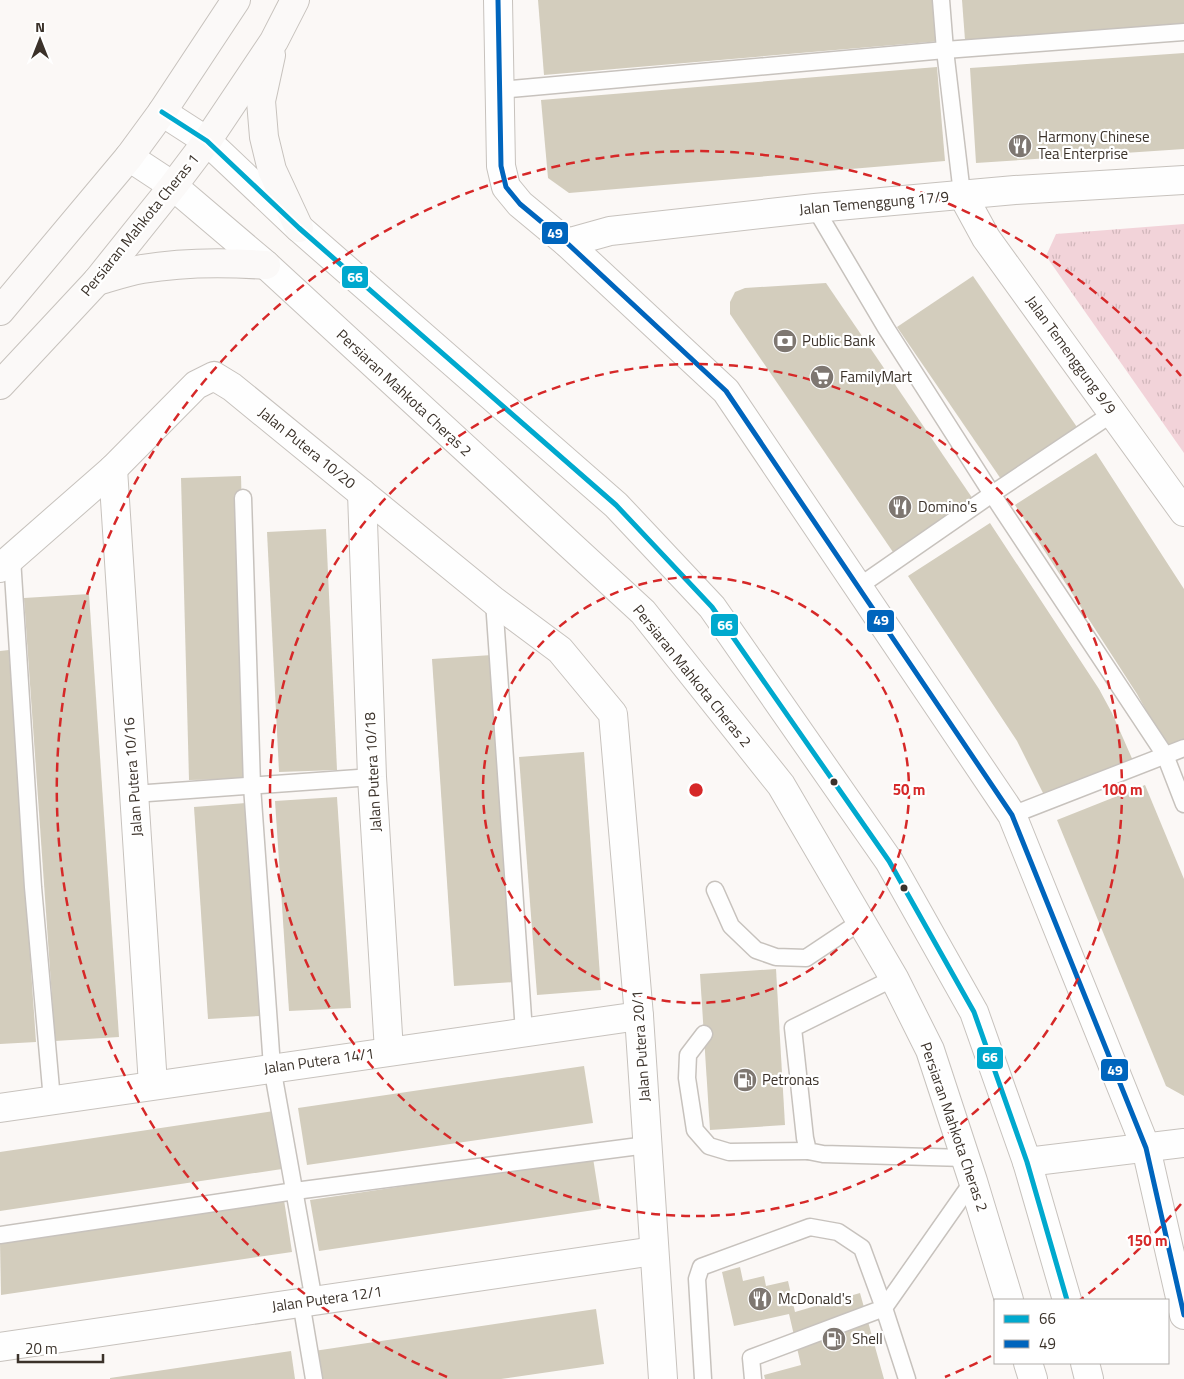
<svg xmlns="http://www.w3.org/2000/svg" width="1184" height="1379" viewBox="0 0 1184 1379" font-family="'Titillium Web',sans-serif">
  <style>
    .park { fill: url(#park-tufts) }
    .building { fill: #d3cdbd }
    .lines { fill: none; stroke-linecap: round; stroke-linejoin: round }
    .service-casing { stroke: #c7c2bd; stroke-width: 19 }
    .minor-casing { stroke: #c7c2bd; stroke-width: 30 }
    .tertiary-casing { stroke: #c7c2bd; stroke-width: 30 }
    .secondary-casing { stroke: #c7c2bd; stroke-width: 30 }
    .service { stroke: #fefefe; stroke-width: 16 }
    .minor { stroke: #fefefe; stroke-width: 28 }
    .tertiary { stroke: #fefefe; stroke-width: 28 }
    .secondary { stroke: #fbf9f8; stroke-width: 28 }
    .bus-1-casing { stroke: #fff; stroke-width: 9 }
    .bus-2-casing { stroke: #fff; stroke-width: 9 }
    .bus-1 { stroke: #00a9ce; stroke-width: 5 }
    .bus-2 { stroke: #0065bd; stroke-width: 5 }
    .ring { fill: none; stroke: #d62828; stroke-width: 2.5; stroke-dasharray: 9 6 }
    .bus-dot { fill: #3b322a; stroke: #fff; stroke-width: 2 }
    .labels { text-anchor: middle; stroke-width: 4.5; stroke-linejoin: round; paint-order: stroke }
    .poi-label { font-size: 15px; fill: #3b322a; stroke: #fff; text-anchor: start }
    .street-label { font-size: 15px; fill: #3b322a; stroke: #fff }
    .centre { fill: #d62828; stroke: #fff; stroke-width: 2.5 }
    .ring-label { font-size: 15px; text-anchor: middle; font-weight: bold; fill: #d62828; stroke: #fff; stroke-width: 4.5; stroke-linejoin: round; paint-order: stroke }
    .line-badge { stroke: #fff; stroke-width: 2 }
    .badge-label { font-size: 14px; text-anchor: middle; font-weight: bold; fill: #fff }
  </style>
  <defs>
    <pattern id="park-tufts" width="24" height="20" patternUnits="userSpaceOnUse" patternTransform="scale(1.25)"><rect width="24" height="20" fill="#f2d3d9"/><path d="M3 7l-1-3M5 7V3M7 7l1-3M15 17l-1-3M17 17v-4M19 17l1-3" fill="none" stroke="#d0b6ba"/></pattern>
  </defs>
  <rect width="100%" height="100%" fill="#fbf8f6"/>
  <path class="park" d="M1184,224V453L1046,256L1056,234Z"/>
  <g class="building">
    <path d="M538,0H937L941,41L544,75Z"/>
    <path d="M962,0H1184V24L965,40Z"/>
    <path d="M1184,53V149L976,163L970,68Z"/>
    <path d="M937,67L945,161L569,193L548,178L541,100Z"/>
    <path d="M973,276L1079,430L1003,482L897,327Z"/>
    <path d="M826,283L975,502L895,555L730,314V302L735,292L745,288Z"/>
    <path d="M1096,453L1184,589V739L1162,748L1152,721L1137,694L1015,505Z"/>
    <path d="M241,476L249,779L189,780L181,478Z"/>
    <path d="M990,523L1099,689L1112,713L1134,763L1045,797L1017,741L908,576Z"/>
    <path d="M326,529L337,770L279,772L267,532Z"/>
    <path d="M89,594L119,1037L55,1041L24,598Z"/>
    <path d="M9,650L36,1042L0,1044V651Z"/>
    <path d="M492,655L514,982L454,986L432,659Z"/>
    <path d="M584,752L601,990L537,995L519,757Z"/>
    <path d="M1145,785L1184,879V1096L1166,1086L1057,820Z"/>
    <path d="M337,797L351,1008L289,1011L275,801Z"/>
    <path d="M246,803L260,1016L208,1019L194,807Z"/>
    <path d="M776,969L785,1125L710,1130L700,974Z"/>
    <path d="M584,1066L593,1123L307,1165L298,1108Z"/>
    <path d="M274,1111L282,1169L0,1211V1152Z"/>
    <path d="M593,1158L601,1209L319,1251L310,1200Z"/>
    <path d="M284,1200L292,1252L1,1295L0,1242Z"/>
    <path d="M740,1267L743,1281L764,1276L766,1286L788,1281L795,1312L860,1293L884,1379H765L764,1375L801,1365L789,1314L734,1326L722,1272Z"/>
    <path d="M596,1309L604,1364L501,1379H318L314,1351Z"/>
    <path d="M291,1351L295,1379H110V1378Z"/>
  </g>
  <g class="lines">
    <g class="service-casing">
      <g id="service">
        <path d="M941,0L945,50L962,194"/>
        <path d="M500,90L945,50L1184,32"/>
        <path d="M815,208L886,328L992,494L1165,755L1184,804"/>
        <path d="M243,498L252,786L272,1067L314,1301"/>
        <path d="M12,558L33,887L52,1100"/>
        <path d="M858,587L992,494L1113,413"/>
        <path d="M494,601L524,1032"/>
        <path d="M134,794L372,777"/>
        <path d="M1012,815L1184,748"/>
        <path d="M715,890L731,926L756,950L776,957L806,958L860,922"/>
        <path d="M894,978L793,1028L805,1138L808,1151L823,1154L965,1158"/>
        <path d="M704,1034L688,1055L687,1078L695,1130L709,1146L729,1152L808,1151"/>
        <path d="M0,1235L295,1191L647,1145"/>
        <path d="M301,1302L314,1379"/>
        <path d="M703,1379L697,1279L701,1267L810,1227L838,1232L862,1248L884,1308L751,1358L753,1379"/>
        <path d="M907,1379L884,1308L973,1181"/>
      </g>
    </g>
    <g class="minor-casing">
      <g id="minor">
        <path d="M498,0L501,166L506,187L520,204L567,243L726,391L1012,815L1146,1148L1184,1315"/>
        <path d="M962,194L986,238L1184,512"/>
        <path d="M567,243L610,231L815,208L1015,190L1184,180"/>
        <path d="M113,469L153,1085"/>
        <path d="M362,493L372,777L389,1051"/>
        <path d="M0,568L113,469L196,385L214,376L232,387L494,601L560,650L613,714L639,1016L663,1379"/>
        <path d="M0,1108L639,1016"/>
        <path d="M1027,1162L1184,1143"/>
        <path d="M0,1347L654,1251"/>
      </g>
    </g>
    <g class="tertiary-casing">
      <g id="tertiary">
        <path d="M162,112L207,141L299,228L616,505L712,607L889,861L974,1012L1027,1162L1067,1300"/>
        <path d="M129,157L173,186L266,265L643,612L781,785L894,978L930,1050L973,1181L1009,1300"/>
        <path d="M1028,1363L1033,1379"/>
        <path d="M1085,1363L1089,1379"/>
      </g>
    </g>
    <g class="secondary-casing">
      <g id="secondary">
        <path d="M271,55L261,101L264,137L272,170L299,228"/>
        <path d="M97,281C111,277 126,272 142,269C183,262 224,262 266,265"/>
        <path d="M0,311L129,157L162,112L236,0"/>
        <path d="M0,385L97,281L173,186L207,141L274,41L295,0"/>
      </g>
    </g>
    <use href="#service" class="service"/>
    <use href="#minor" class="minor"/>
    <use href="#tertiary" class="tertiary"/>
    <use href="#secondary" class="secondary"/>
    <g class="bus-1-casing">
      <path id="bus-1" d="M162,112L207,141L299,228L616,505L712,607L889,861L974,1012L1027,1162L1067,1300"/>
    </g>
    <g class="bus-2-casing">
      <path id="bus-2" d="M498,0L501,166L506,187L520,204L567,243L726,391L1012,815L1146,1148L1184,1315"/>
    </g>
    <use href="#bus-1" class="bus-1"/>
    <use href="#bus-2" class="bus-2"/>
  </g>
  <g class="ring">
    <circle cx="696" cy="790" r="213"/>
    <circle cx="696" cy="790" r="426"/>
    <path d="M1181 1204A638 638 0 0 1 1080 1300M991 1356A638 638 0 0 1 945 1377M447 1377A638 638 0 1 1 1181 376"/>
  </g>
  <defs>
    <g id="restaurant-disc" transform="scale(1.25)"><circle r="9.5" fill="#7e7771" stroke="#fff"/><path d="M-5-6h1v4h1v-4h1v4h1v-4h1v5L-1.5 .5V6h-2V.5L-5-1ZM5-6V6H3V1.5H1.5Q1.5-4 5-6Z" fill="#fff"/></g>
    <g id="bank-disc" transform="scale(1.25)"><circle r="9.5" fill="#7e7771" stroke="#fff"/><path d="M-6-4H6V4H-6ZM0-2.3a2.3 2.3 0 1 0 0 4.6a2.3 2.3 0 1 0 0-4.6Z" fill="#fff"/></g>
    <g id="supermarket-disc" transform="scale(1.25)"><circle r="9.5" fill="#7e7771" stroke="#fff"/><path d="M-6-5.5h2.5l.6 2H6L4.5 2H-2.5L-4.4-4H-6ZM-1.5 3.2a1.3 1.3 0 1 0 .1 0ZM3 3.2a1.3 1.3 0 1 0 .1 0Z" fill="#fff"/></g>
    <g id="fuel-disc" transform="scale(1.25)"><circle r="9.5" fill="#7e7771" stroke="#fff"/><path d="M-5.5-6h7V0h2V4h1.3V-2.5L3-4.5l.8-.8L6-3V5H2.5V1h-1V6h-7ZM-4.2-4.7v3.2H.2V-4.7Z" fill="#fff"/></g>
  </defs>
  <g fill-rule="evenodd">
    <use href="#restaurant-disc" x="1020" y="146"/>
    <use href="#bank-disc" x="785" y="341"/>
    <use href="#supermarket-disc" x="822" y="377"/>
    <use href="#restaurant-disc" x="900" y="507"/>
    <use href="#fuel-disc" x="745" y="1080"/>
    <use href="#restaurant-disc" x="760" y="1299"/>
    <use href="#fuel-disc" x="834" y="1339"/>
  </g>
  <g class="bus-dot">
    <circle cx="834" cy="782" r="4.5"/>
    <circle cx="904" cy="888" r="4.5"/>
  </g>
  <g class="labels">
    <g class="poi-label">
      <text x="1038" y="142">Harmony Chinese<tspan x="1038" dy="17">Tea Enterprise</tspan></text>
      <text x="802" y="346">Public Bank</text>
      <text x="840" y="382">FamilyMart</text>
      <text x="918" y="512">Domino's</text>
      <text x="762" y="1085">Petronas</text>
      <text x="778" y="1304">McDonald's</text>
      <text x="852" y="1344">Shell</text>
    </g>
    <g class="street-label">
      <text transform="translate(874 203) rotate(-5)" y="5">Jalan Temenggung 17/9</text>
      <text transform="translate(140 225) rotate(-51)" y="5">Persiaran Mahkota Cheras 1</text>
      <text transform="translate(1071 355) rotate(54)" y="5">Jalan Temenggung 9/9</text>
      <text transform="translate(404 393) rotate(43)" y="5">Persiaran Mahkota Cheras 2</text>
      <text transform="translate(307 448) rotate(39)" y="5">Jalan Putera 10/20</text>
      <text transform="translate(692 676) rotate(51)" y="5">Persiaran Mahkota Cheras 2</text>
      <text transform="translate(373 772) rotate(-93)" y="5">Jalan Putera 10/18</text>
      <text transform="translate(133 777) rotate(-94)" y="5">Jalan Putera 10/16</text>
      <text transform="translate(641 1046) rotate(-94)" y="5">Jalan Putera 20/1</text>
      <text transform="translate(319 1061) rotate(-8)" y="5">Jalan Putera 14/1</text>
      <text transform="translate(954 1127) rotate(71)" y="5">Persiaran Mahkota Cheras 2</text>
      <text transform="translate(327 1299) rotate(-8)" y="5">Jalan Putera 12/1</text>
    </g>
  </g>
  <circle cx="696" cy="790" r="8" class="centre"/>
  <g class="ring-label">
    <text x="909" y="795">50 m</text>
    <text x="1122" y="795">100 m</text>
    <text x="1147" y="1246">150 m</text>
  </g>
  <g class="line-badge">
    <rect x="541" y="221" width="28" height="24" rx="5" fill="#0065bd"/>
    <rect x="341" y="265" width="28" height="24" rx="5" fill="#00a9ce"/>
    <rect x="866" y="609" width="29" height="24" rx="5" fill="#0065bd"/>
    <rect x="710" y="613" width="29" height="24" rx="5" fill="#00a9ce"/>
    <rect x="976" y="1046" width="28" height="24" rx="5" fill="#00a9ce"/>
    <rect x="1100" y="1058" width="29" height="24" rx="5" fill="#0065bd"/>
  </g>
  <g class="badge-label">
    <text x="555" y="238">49</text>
    <text x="355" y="282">66</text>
    <text x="881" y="625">49</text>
    <text x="725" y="630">66</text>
    <text x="990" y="1062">66</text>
    <text x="1115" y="1075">49</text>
  </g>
  <rect x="994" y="1299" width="175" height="65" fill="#ffffff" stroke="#b1adaa"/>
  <rect x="1004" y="1315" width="25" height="8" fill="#00a9ce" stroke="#b1adaa"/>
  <text x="1039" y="1324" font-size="15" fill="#3b322a">66</text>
  <rect x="1004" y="1340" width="25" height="8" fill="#0065bd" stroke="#b1adaa"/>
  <text x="1039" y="1349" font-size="15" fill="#3b322a">49</text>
  <g transform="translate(40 40)" stroke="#ffffff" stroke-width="4" paint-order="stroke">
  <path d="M0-4L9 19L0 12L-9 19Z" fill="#3b322a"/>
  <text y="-8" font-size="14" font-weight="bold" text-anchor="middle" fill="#3b322a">N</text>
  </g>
  <path d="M18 1354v8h85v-8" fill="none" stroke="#3b322a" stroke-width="2.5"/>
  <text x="25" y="1354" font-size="15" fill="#3b322a" stroke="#ffffff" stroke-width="4" paint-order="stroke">20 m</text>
</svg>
